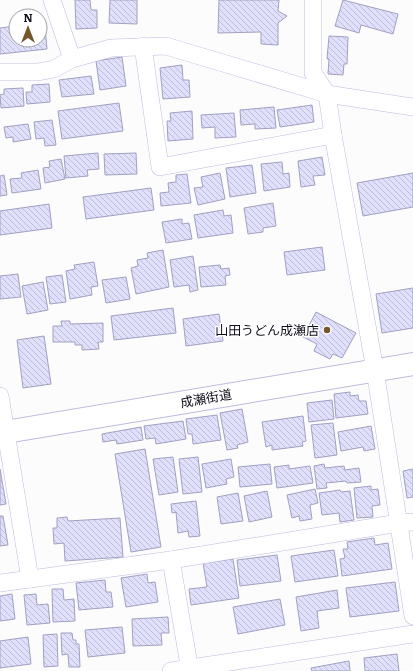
<svg xmlns="http://www.w3.org/2000/svg" width="413" height="671" viewBox="0 0 413 671" font-family="Literata,'Noto Sans JP',serif">
  <style>
    .building { fill: url(#building-back-hatch); stroke: #a1a0c1 }
    .lines { fill: none; stroke-linecap: round; stroke-linejoin: round }
    .minor-casing { stroke: #bdbcdf; stroke-width: 18 }
    .secondary-casing { stroke: #bdbcdf; stroke-width: 24 }
    .minor { stroke: #fff; stroke-width: 17 }
    .secondary { stroke: #fff; stroke-width: 22 }
    .poi-dot { fill: #74582b; stroke: #fff; stroke-width: 1.5 }
    .labels { text-anchor: middle; stroke-width: 3; stroke-linejoin: round; paint-order: stroke }
    .poi-label { font-size: 13px; fill: #0f0e1a; stroke: #fff; text-anchor: end }
    .street-label { font-size: 13px; fill: #0f0e1a; stroke: #fff }
  </style>
  <defs>
    <pattern id="building-back-hatch" width="6" height="6" patternUnits="userSpaceOnUse"><rect width="6" height="6" fill="#e0dffc"/><path d="M-1 5l2 2M0 0l6 6M5-1l2 2" fill="none" stroke="#bfbed7"/></pattern>
  </defs>
  <rect width="100%" height="100%" fill="#fcfcfc"/>
  <g class="building">
    <path d="M75,0H90L91,10H97V28L76,29Z"/>
    <path d="M110,0H137V24L109,23Z"/>
    <path d="M219,0H279L278,11L287,16L278,23V45L261,44V32L218,33Z"/>
    <path d="M343,0L398,14L393,34L361,25L359,33L335,26Z"/>
    <path d="M16,26V40H40V28L45,27L47,49L0,54V28Z"/>
    <path d="M329,36L348,37L347,64H344L343,75L328,74L329,59H327Z"/>
    <path d="M122,57L126,86L100,90L96,61Z"/>
    <path d="M182,65L183,80H189L190,97L163,99L160,68Z"/>
    <path d="M91,76L94,94L62,97L59,80Z"/>
    <path d="M49,84L50,102L27,104L26,92H32V85Z"/>
    <path d="M23,88L24,106L1,108L0,95L4,94V89Z"/>
    <path d="M119,103L123,131L62,139L58,111Z"/>
    <path d="M312,105L314,122L280,127L277,110Z"/>
    <path d="M274,107L276,128L255,129V124L241,125L240,110Z"/>
    <path d="M192,111L193,139L168,141L167,121H171L170,113Z"/>
    <path d="M234,113L236,137L215,138V127L202,128L201,115Z"/>
    <path d="M52,120L56,145L45,146L44,138L36,139L34,122Z"/>
    <path d="M28,124L31,139L13,142V137L6,138L4,127Z"/>
    <path d="M98,153L99,169L87,170L88,176L66,178L64,156Z"/>
    <path d="M136,153L137,174L105,175L104,154Z"/>
    <path d="M322,157L325,175L313,176L315,185L301,187L298,161Z"/>
    <path d="M61,159L65,179L45,183L43,168L50,167L49,161Z"/>
    <path d="M282,162L283,174L289,173L290,187L264,191L261,164Z"/>
    <path d="M252,165L256,193L230,197L226,168Z"/>
    <path d="M38,170L41,189L12,193L10,179L22,178L21,173Z"/>
    <path d="M220,173L225,199L198,205L194,188L203,187L201,177Z"/>
    <path d="M413,173V207L363,216L357,183Z"/>
    <path d="M187,174L191,203L161,206L160,193L169,192L168,183L176,182V175Z"/>
    <path d="M4,175L7,195L0,196V176Z"/>
    <path d="M151,188L154,210L86,219L83,197Z"/>
    <path d="M273,203L276,226L263,228V232L248,234L244,208Z"/>
    <path d="M49,204L52,228L0,235V211Z"/>
    <path d="M223,210L224,216L231,215L233,233L198,238L194,215Z"/>
    <path d="M182,219V224L189,223L192,239L166,243L162,222Z"/>
    <path d="M322,247L325,270L287,275L284,252Z"/>
    <path d="M163,250L169,287L136,294L131,268L138,266L137,260L148,258L147,253Z"/>
    <path d="M193,256L198,290L190,292L189,285L174,287L170,260Z"/>
    <path d="M94,262L98,286L91,287L92,295L70,299L66,271L75,269L74,265Z"/>
    <path d="M220,265L221,269L229,268L230,275L225,276L226,285L201,287L199,267Z"/>
    <path d="M18,274L21,297L0,299V276Z"/>
    <path d="M62,275L66,302L50,304L46,277Z"/>
    <path d="M126,277L130,299L106,303L102,280Z"/>
    <path d="M43,282L48,310L27,314L22,286Z"/>
    <path d="M413,288V328L382,333L376,294Z"/>
    <path d="M173,308L176,333L114,340L111,316Z"/>
    <path d="M316,312L356,333L342,358L333,354L330,359L314,351L317,344L303,337Z"/>
    <path d="M219,314L223,341L186,346L183,319Z"/>
    <path d="M61,321H70V324L103,323V342H98L99,349L82,350V345H75V342H53V326H62Z"/>
    <path d="M44,336L51,384L23,388L17,340Z"/>
    <path d="M350,392V396L358,395L359,401H366L368,414L336,418L334,394Z"/>
    <path d="M332,400L334,419L309,422L307,403Z"/>
    <path d="M242,409L248,442L237,445L238,448L227,450L220,413Z"/>
    <path d="M217,415L221,440L193,444L192,434H188L186,419Z"/>
    <path d="M303,416L306,441L302,442L303,446L272,450V445L266,447L262,422Z"/>
    <path d="M183,421L186,439L156,444L155,438L146,439L144,426Z"/>
    <path d="M333,423L337,455L315,458L311,425Z"/>
    <path d="M371,426L375,449L364,451L363,447L341,451L338,432Z"/>
    <path d="M141,427L143,440L117,444L116,440L103,442L102,434Z"/>
    <path d="M145,449L161,547L131,552L115,454Z"/>
    <path d="M173,457L178,492L159,495L153,459Z"/>
    <path d="M198,457L202,492L183,494L179,459Z"/>
    <path d="M231,459L234,477L226,479L227,484L206,488L202,464Z"/>
    <path d="M270,464L272,484L240,487L238,467Z"/>
    <path d="M324,464L325,468L344,466L345,470L359,468L361,482L347,483L346,481L326,483L327,488L317,489L314,466Z"/>
    <path d="M289,465V469L310,466L313,483L277,488L274,467Z"/>
    <path d="M0,469L6,504L0,505Z"/>
    <path d="M413,469V497L407,498L403,471Z"/>
    <path d="M371,486V490L378,489L380,505L372,506L373,517L357,518L354,488Z"/>
    <path d="M315,489L318,503L310,505L312,519L300,521L299,516L292,518L287,495Z"/>
    <path d="M340,490L341,492L350,491L354,520L340,522L339,513L322,515L319,493Z"/>
    <path d="M267,491L272,517L249,522L244,496Z"/>
    <path d="M238,493L243,521L221,524L217,497Z"/>
    <path d="M196,501L200,536L189,537L188,531L178,533L176,512L172,513L171,504Z"/>
    <path d="M0,516H3L8,545L0,546Z"/>
    <path d="M67,517L68,521L120,518L123,557L65,561L64,543L54,544L53,528H57V518Z"/>
    <path d="M374,538L375,545L388,543L392,569L342,576L340,559L345,558L343,549H348L347,542Z"/>
    <path d="M334,550L338,576L295,582L291,556Z"/>
    <path d="M277,555L281,581L240,586L237,560Z"/>
    <path d="M233,559L239,598L191,605L189,589L207,587L203,563Z"/>
    <path d="M147,574L148,583L155,582L158,602L126,607L121,578Z"/>
    <path d="M105,580L106,592H111L113,607L79,610L76,583Z"/>
    <path d="M395,582L399,611L350,617L346,588Z"/>
    <path d="M52,589H63L64,600L74,599L75,621L53,622Z"/>
    <path d="M337,590L339,608L317,611L319,628L301,631L296,597Z"/>
    <path d="M12,594L15,619L0,621V596Z"/>
    <path d="M36,594L37,605L48,604L50,623L27,625L24,595Z"/>
    <path d="M280,599L285,625L238,634L233,607Z"/>
    <path d="M168,617L169,633H161L162,645L133,646L132,619Z"/>
    <path d="M122,627L125,653L88,657L85,630Z"/>
    <path d="M61,633H72L73,640H76V644H79L80,667H69L68,654L62,655Z"/>
    <path d="M57,634L58,666L44,667L43,635Z"/>
    <path d="M28,637L31,664L0,668V641Z"/>
    <path d="M397,654L399,671H365L364,658Z"/>
    <path d="M349,661L350,671H312L311,668Z"/>
  </g>
  <g class="lines">
    <g class="minor-casing">
      <g id="minor">
        <path d="M52,0L72,59"/>
        <path d="M313,0V73L327,94L333,135L375,370L413,616"/>
        <path d="M143,46L160,167L333,135"/>
        <path d="M0,72H38L54,69L72,59L111,48L166,46L327,94L413,107"/>
        <path d="M0,396L30,579"/>
        <path d="M171,560L190,671"/>
        <path d="M0,583L171,560L399,523L413,522"/>
        <path d="M171,671L413,634"/>
      </g>
    </g>
    <g class="secondary-casing">
      <path id="secondary" d="M0,433L413,364"/>
    </g>
    <use href="#minor" class="minor"/>
    <use href="#secondary" class="secondary"/>
  </g>
  <circle class="poi-dot" cx="327" cy="330" r="4"/>
  <g class="labels">
    <g class="poi-label">
      <text x="319" y="335">山田うどん成瀬店</text>
    </g>
    <g class="street-label">
      <text transform="translate(206 398) rotate(-10)" y="5">成瀬街道</text>
    </g>
  </g>
  <g transform="translate(28 28)"><circle r="19" fill="#ffffff" stroke="#9f9fa3"/>
  <path d="M0-3L7 15L0 10L-7 15Z" fill="#74582b"/>
  <text y="-6" font-size="11" font-weight="bold" text-anchor="middle" fill="#0f0e1a">N</text>
  </g>
</svg>
